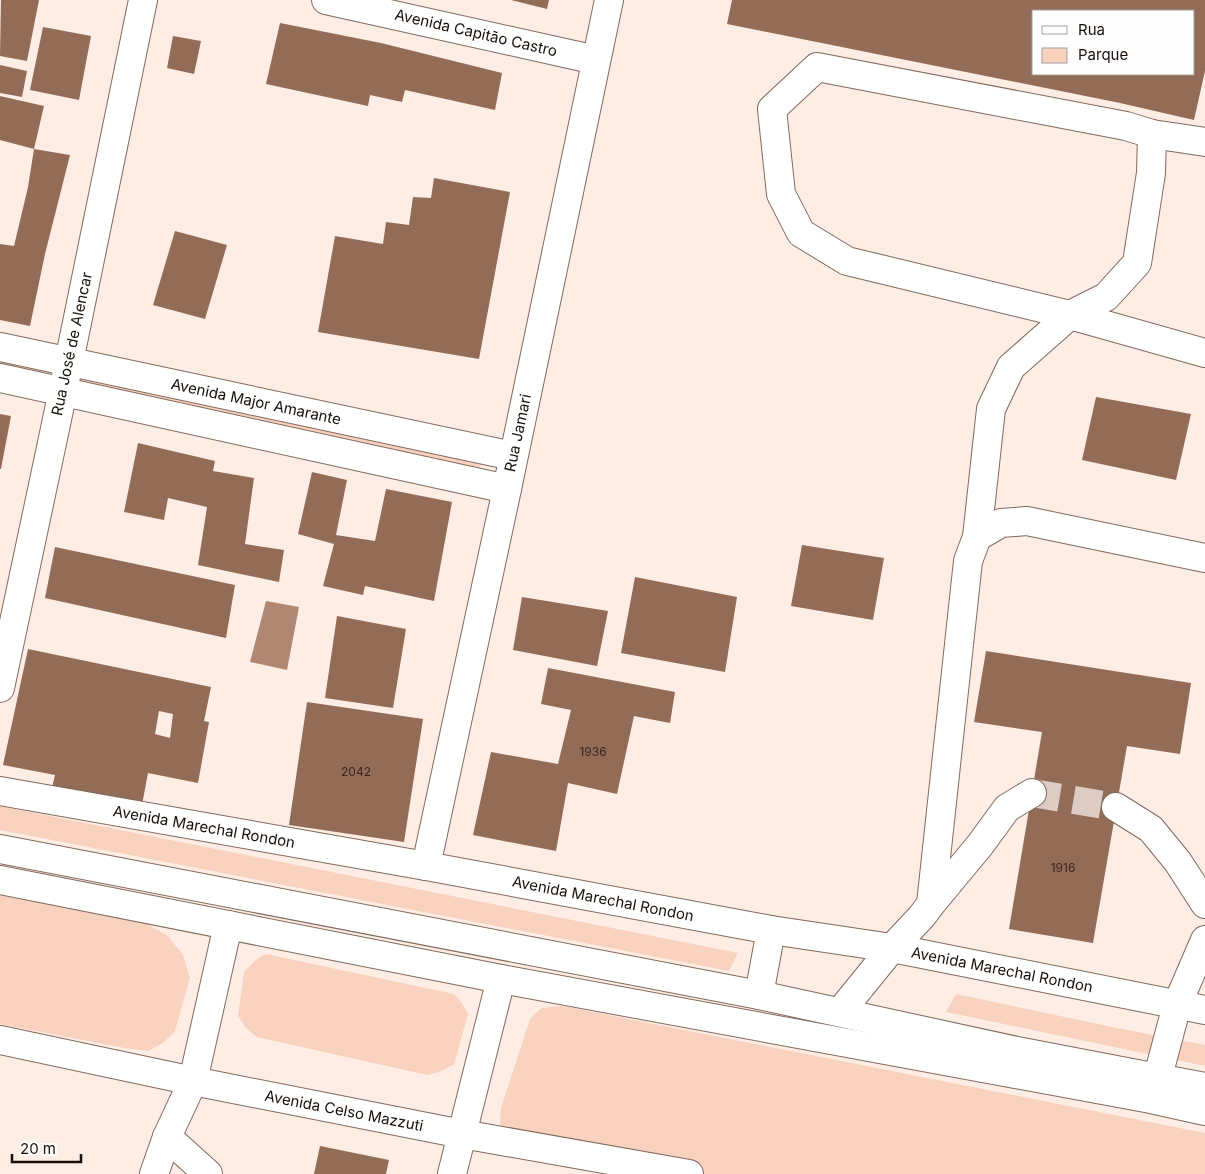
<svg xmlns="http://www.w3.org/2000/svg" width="1205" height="1174" viewBox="0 0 1205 1174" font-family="Inter,sans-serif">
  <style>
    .green { fill: #f8d2bf }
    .water { fill: #b08773 }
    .building { fill: #936c58; fill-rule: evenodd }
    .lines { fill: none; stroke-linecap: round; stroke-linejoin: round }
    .minor-tunnel { stroke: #dcccc4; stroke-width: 28; stroke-dasharray: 28 14; stroke-linecap: butt }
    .minor-casing { stroke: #80695d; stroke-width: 30 }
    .major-casing { stroke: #80695d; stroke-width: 30 }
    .highway-casing { stroke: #80695d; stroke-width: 30 }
    .minor { stroke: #fff; stroke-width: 28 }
    .major { stroke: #fff; stroke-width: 28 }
    .highway { stroke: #fff; stroke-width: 28 }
    .labels { text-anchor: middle; stroke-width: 4; stroke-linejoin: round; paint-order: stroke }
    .number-label { font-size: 12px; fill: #37261e }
    .street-label { font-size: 15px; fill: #180f0a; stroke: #fefefe }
  </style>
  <rect width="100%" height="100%" fill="#feede5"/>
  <g class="green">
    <path d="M0,359L42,368L44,371V376L0,371Z"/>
    <path d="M74,376L479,461L481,464L479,470L78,387Z"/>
    <path d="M0,806L738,953L729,971L0,830Z"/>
    <path d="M0,894L144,922L168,936L183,955L190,978L175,1031L164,1042L149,1051L124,1048L0,1024Z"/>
    <path d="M266,954L454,994L462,1003L468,1014L454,1064L442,1071L427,1075L257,1037L246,1028L238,1016L244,972L257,959Z"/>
    <path d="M956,994L1117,1028L1205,1045V1066L946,1012Z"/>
    <path d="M563,1006L1205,1133V1174H669L510,1137L500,1124L501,1108L530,1019L541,1008Z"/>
  </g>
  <path class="water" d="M266,601L299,607L287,670L250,662Z"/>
  <g class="building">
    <path d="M1,0H39L27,61L0,56Z"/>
    <path d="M511,0H549L547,9Z"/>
    <path d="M732,0H1205V71L1194,120L1120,103L727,24ZM1034,11H1194V74H1034Z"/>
    <path d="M280,23L381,43L502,73L495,110L405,90L402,102L370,95L368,106L266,84Z"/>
    <path d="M43,27L91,36L79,100L30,90Z"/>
    <path d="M173,36L201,41L194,74L167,68Z"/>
    <path d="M0,65L27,71L22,97L0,93Z"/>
    <path d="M0,96L44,106L34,149L0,140Z"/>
    <path d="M34,149L70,155L45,254L30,326L0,320V244L14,246L28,187Z"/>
    <path d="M434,178L510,192L479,359L318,332L335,236L383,244L386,222L409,225L413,197L431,198Z"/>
    <path d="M175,231L227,245L205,319L153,305Z"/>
    <path d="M1096,397L1191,414L1176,480L1082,460Z"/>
    <path d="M0,414L11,416L1,469H0Z"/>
    <path d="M138,443L215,461L213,471L254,478L245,544L284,550L279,582L198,565L207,507L168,498L164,520L124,512Z"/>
    <path d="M312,472L347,480L336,535L375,541L386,489L452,502L434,601L365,586L363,595L323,586L334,544L298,534Z"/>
    <path d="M802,545L884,558L873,620L791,606Z"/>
    <path d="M55,547L235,585L226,638L45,598Z"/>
    <path d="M635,577L737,597L725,672L621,653Z"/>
    <path d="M522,597L608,611L597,666L513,650Z"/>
    <path d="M337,616L406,629L393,708L325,698Z"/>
    <path d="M28,649L211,687L204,721L209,722L198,783L148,773L142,805L52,788L55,775L3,765ZM159,711L173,714L170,738L155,734Z"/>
    <path d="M986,651L1191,683L1180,754L1127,746L1093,943L1009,929L1042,732L974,722Z"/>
    <path d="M548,668L675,692L670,723L634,716L617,794L568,783L556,851L473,835L491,752L558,764L571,710L541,704Z"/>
    <path d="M307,702L423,719L404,842L289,825Z"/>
    <path d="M320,1146L389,1160L386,1174H314Z"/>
  </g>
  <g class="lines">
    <path class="minor-tunnel" d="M1032,793L1116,807"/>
    <g class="minor-casing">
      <g id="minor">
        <path d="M326,0L596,60"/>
        <path d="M1205,142L1152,134L1126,126L817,67L772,109L781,194L801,233L847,261L1070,315L1205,353"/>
        <path d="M0,347L513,456"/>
        <path d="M0,378L507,489"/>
        <path d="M977,537L991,409L1011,367L1070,315L1106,297L1137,263L1151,173L1152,134"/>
        <path d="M0,688L63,391L143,0"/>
        <path d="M1116,807L1151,829L1178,862L1205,904"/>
        <path d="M426,866L507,489L609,0"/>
        <path d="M931,904L980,845L1007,808L1032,793"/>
        <path d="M1177,1005L1205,940"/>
        <path d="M840,1012L892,948L922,916L931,904L968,561L977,537L1001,523L1027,521L1205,558"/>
        <path d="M167,1137L208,1174"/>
        <path d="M154,1174L167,1137L193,1081"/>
        <path d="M452,1174L462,1134L689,1174"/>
      </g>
    </g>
    <g class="major-casing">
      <g id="major">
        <path d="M0,791L426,866L771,930L892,948L1205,1010"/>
        <path d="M0,1040L193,1081L462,1134L501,979"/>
        <path d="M193,1081L228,925"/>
      </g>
    </g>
    <g class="highway-casing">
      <g id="highway">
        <path d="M0,849L759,995L1017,1051L1205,1087"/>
        <path d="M0,880L501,979L1151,1099L1205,1111"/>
        <path d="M759,995L771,930"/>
        <path d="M1153,1095L1177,1005"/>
      </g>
    </g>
    <use href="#minor" class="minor"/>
    <use href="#major" class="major"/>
    <use href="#highway" class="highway"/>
  </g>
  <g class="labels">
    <g class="number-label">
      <text x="593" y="756">1936</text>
      <text x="356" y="776">2042</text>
      <text x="1063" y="872">1916</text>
    </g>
    <g class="street-label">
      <text transform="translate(476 33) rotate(13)" y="5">Avenida Capitão Castro</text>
      <text transform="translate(72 344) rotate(-78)" y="5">Rua José de Alencar</text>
      <text transform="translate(256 402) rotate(12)" y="5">Avenida Major Amarante</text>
      <text transform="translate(518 433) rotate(-78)" y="5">Rua Jamari</text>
      <text transform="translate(204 827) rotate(10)" y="5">Avenida Marechal Rondon</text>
      <text transform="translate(603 899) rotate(11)" y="5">Avenida Marechal Rondon</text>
      <text transform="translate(1002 970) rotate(11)" y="5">Avenida Marechal Rondon</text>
      <text transform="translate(344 1111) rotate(11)" y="5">Avenida Celso Mazzuti</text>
    </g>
  </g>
  <rect x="1032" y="10" width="162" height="65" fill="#fefefe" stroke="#a29e9c"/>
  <rect x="1042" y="26" width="25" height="8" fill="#ffffff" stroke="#a29e9c"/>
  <text x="1078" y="35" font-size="15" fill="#180f0a">Rua</text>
  <rect x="1042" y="48" width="25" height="15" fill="#f8d2bf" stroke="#a29e9c"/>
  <text x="1078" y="60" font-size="15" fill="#180f0a">Parque</text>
  <path d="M12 1154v8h69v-8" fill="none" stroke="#180f0a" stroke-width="2.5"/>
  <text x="20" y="1154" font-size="15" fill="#180f0a" stroke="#fefefe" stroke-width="4" paint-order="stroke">20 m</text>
</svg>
